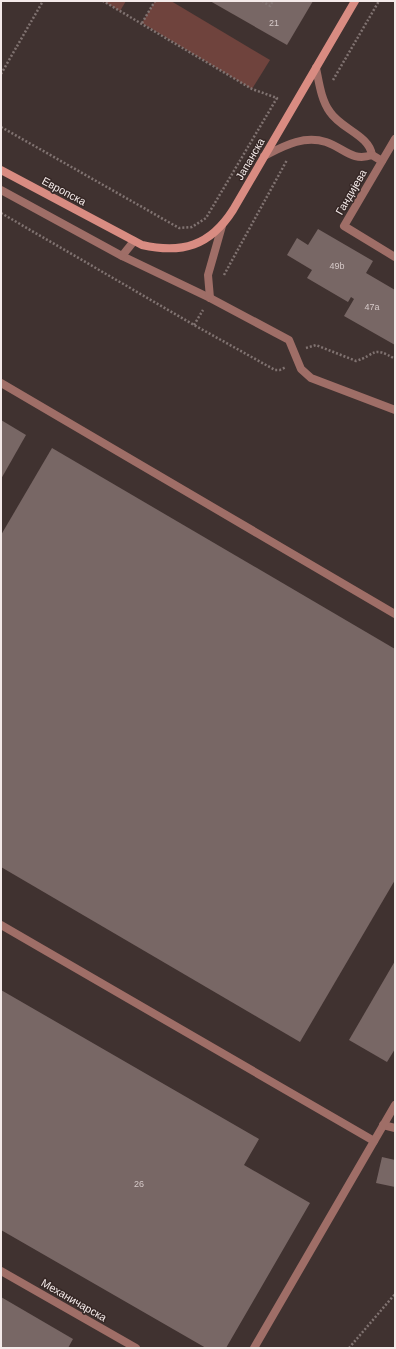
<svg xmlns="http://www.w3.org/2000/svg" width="396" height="1349" viewBox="0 0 396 1349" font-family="Helvetica,sans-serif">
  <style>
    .green { fill: #6f433d }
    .building { fill: #786765 }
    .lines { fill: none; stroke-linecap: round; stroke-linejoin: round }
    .path { stroke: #807371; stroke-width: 2.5; stroke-dasharray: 2 2; stroke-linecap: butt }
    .lane { stroke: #9f6e67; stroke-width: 8 }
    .secondary { stroke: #d98c82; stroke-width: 8 }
    .labels { text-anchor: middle; stroke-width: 3; stroke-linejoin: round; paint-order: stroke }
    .number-label { font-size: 9px; fill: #d5c9c8 }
    .street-label { font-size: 11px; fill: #f4eae9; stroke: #362826 }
  </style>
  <rect width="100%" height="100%" fill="#403230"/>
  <g class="green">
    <path d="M103,1H126L120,11Z"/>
    <path d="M155,1H171L270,60L252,89L142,23Z"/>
  </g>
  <g class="building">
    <path d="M210,1H313L287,45Z"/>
    <path d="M318,229L373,261L366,273L395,290V345L344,316L354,299L351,297L348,302L307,278L312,270L287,255L297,238L308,245Z"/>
    <path d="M1,420L26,435L1,479Z"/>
    <path d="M52,448L395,649V880L300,1042L1,867V535Z"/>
    <path d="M395,961V1049L387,1062L349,1040Z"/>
    <path d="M1,990L259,1139L244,1165L310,1203L226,1348H206L1,1230Z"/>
    <path d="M382,1157L395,1160V1187L376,1183Z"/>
    <path d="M1,1297L73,1339L68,1348H1Z"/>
  </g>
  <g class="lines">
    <g class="path">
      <path d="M262,1L270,6L273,1"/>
      <path d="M142,23L155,1"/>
      <path d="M1,74L43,1"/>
      <path d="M333,80L379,1"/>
      <path d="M1,127L179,228L192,227L206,218L277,98L252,89L103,1"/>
      <path d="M1,213L194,325L275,370H280L286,367"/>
      <path d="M224,275L287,160"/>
      <path d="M194,325L203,310"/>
      <path d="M306,348L316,345L356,361C376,355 372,345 395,359"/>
      <path d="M349,1348L395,1294"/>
    </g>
    <g class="lane">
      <path d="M316,68C319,82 321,100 330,112C341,129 369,135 372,155"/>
      <path d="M395,139L344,226L395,257"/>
      <path d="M264,156C284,146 303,135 326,142C344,148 352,162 372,155L382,161"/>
      <path d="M1,190L122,256L210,298L289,340L301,369L311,378L395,410"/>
      <path d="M122,256L134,241"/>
      <path d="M210,298L208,275L222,226"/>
      <path d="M1,383L395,614"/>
      <path d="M1,925L374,1141"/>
      <path d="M383,1125L395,1128"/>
      <path d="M1,1271L136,1348"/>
      <path d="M254,1348L395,1105"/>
    </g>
    <path class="secondary" d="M1,170L142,245C182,254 210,246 233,210L355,1"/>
  </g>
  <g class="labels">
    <g class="number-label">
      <text x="274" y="26">21</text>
      <text x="337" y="269">49b</text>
      <text x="372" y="310">47a</text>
      <text x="139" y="1187">26</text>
    </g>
    <g class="street-label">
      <text transform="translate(250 159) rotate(-60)" y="4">Јапанска</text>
      <text transform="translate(64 191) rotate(28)" y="4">Европска</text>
      <text transform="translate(351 192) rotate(-60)" y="4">Гандијева</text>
      <text transform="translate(74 1300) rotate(30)" y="4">Механичарска</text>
    </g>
  </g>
  <rect width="396" height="1349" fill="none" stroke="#f4eae9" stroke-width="4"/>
</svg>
